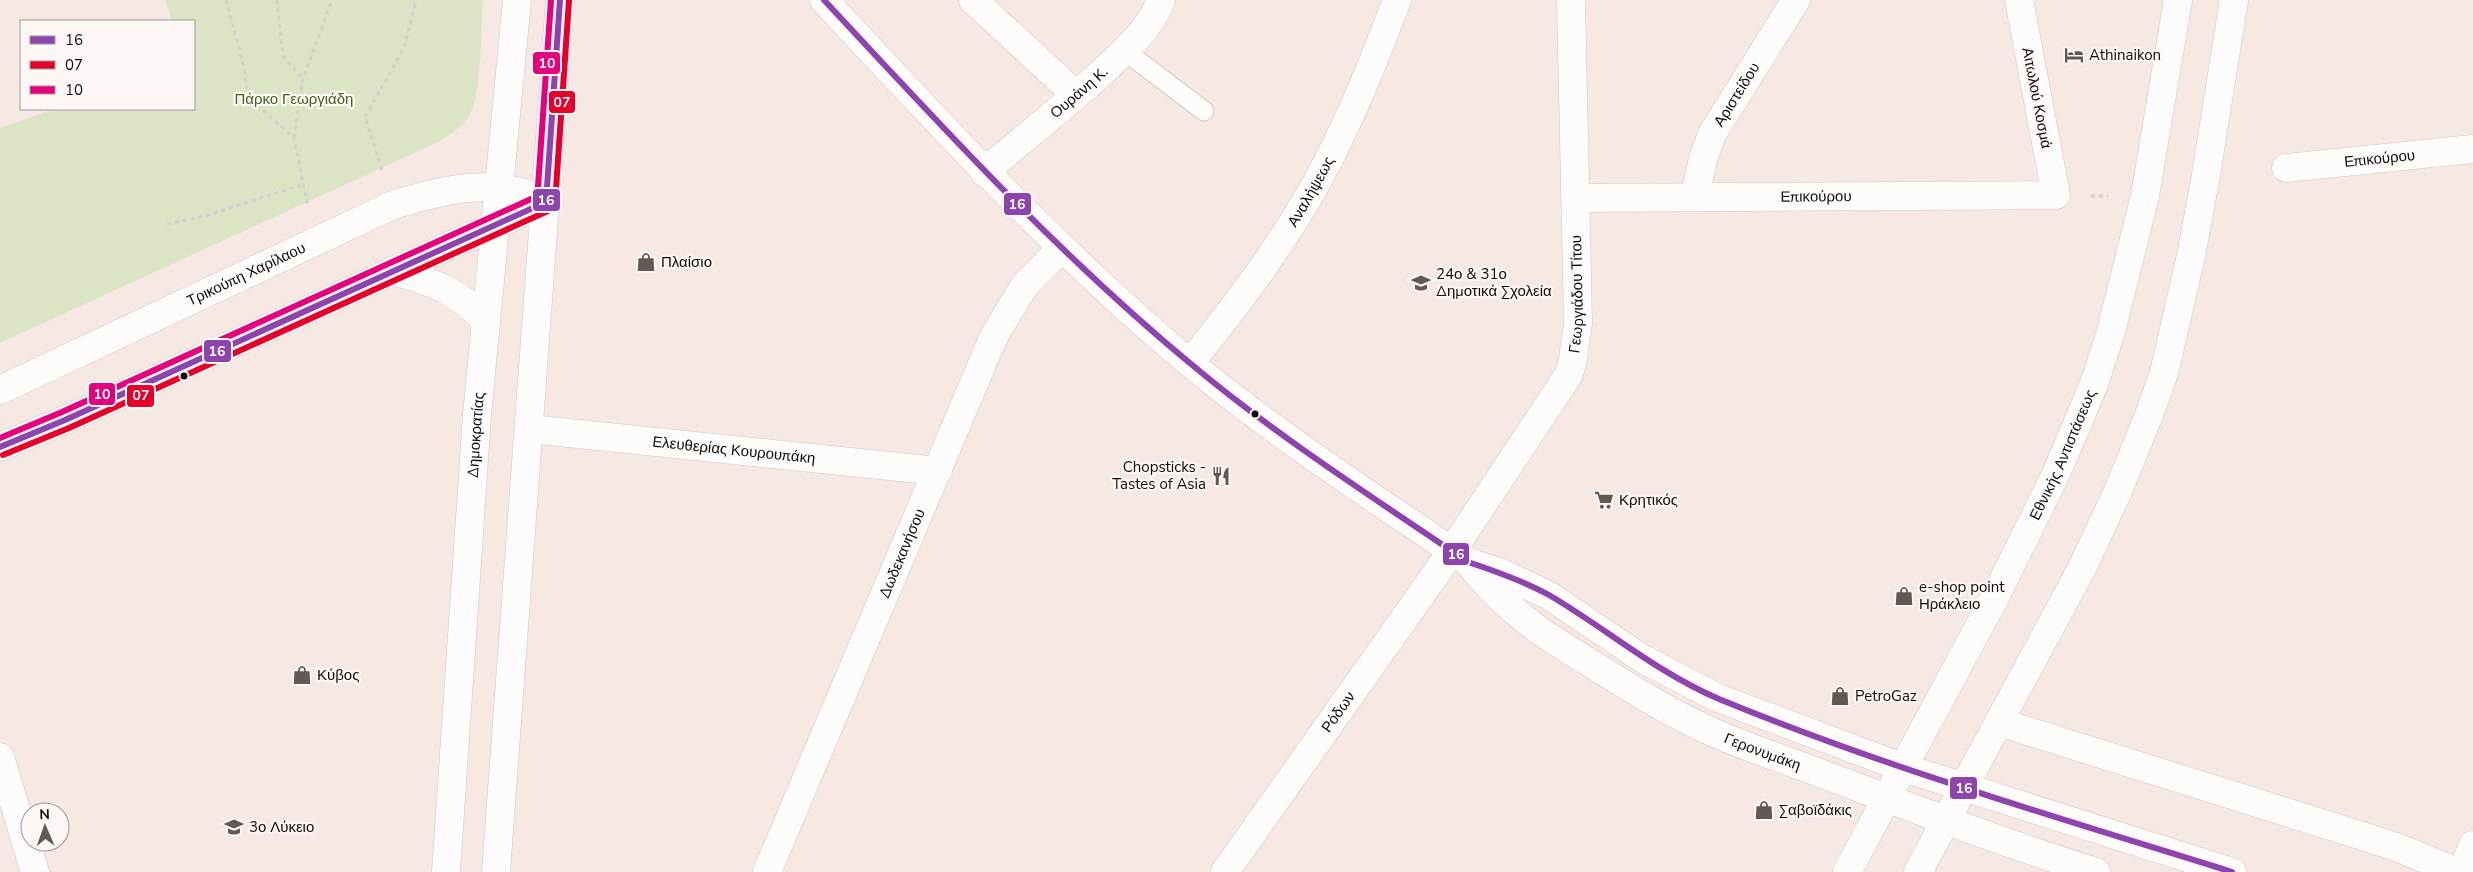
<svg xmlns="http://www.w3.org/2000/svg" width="2473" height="872" viewBox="0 0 2473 872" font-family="'Nunito Sans',sans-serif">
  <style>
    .green { fill: #dce4c6 }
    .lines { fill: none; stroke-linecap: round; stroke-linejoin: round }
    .service-casing { stroke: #d1c6c1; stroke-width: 21 }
    .minor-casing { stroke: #d1c6c1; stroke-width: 29 }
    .tertiary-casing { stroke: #d1c6c1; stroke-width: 29 }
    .secondary-casing { stroke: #d1c6c1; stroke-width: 29 }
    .primary-casing { stroke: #d1c6c1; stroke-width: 29 }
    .path { stroke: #d4cfce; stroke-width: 3; stroke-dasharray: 4 4; stroke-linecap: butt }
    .service { stroke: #fefcfb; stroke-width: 19 }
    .minor { stroke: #fefcfb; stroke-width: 28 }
    .tertiary { stroke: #fefcfb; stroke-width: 28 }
    .secondary { stroke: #fefcfb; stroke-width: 28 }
    .primary { stroke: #fefcfb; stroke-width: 28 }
    .bus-1-casing { stroke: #fcf7f5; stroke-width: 10 }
    .bus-2-casing { stroke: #fcf7f5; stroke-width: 10 }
    .bus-3-casing { stroke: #fcf7f5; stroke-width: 10 }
    .bus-1 { stroke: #8e44ad; stroke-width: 6 }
    .bus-2 { stroke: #e4002b; stroke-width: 6 }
    .bus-3 { stroke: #e5007d; stroke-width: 6 }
    .bus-dot { fill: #120a07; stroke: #fcf7f5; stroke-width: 2 }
    .labels { text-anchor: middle; stroke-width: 4.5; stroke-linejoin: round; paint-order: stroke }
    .poi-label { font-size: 15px; fill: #120a07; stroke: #fcf7f5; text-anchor: start }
    .street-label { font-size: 15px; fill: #120a07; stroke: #fcf7f5 }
    .park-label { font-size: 15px; fill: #44631e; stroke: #fcf7f5 }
    .line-badge { stroke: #fcf7f5; stroke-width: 2 }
    .badge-label { font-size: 14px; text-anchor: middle; font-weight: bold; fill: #fff }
  </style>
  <rect width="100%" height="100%" fill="#f6e8e2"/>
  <path class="green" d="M165,0H483C480,30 483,92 469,116C463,127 450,134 440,141L0,343V128L54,109H194V21H172Z"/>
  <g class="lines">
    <g class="service-casing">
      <path id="service" d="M1125,51L1204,111"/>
    </g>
    <g class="minor-casing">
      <g id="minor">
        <path d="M973,0L1076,95"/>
        <path id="s1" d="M2286,168L2473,149"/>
        <path id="s2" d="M984,172C1022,140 1061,109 1098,76C1122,53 1149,32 1161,0"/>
        <path id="s3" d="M1695,196L1703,159L1712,134L1796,0"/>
        <path id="s4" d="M1576,198L2056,195L2019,0"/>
        <path id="s5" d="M1190,363C1240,301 1290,235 1327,163C1354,111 1376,55 1397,0"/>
        <path id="s6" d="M530,429L938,471"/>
        <path d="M1999,722L2353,833L2399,848L2457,872"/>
        <path d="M0,757L35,872"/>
        <path id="s7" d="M767,872L994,336L1025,285L1061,249"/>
        <path id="s8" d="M1225,872L1452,551L1569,374L1573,359L1578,323L1571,0"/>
        <path d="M2462,872L2473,845"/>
      </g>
    </g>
    <g class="tertiary-casing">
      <g id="tertiary">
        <path d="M824,0C942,127 1058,253 1191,364C1278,436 1374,498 1468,562L1499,572L1548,595L1643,659L1718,698L1904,768L2232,872"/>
        <path id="s9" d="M1468,562C1507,611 1539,632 1592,664C1630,688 1668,712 1710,731C1750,749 1792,762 1833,778C1920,811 2007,844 2096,872"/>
      </g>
    </g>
    <g class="secondary-casing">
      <g id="secondary">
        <path d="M392,271C429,280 461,292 486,322"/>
        <path id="s10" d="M0,390L393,205C445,189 495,176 546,202"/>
        <path d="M0,447L65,420L546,202"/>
        <path id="s11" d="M446,872L477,415L517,0"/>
        <path d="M496,872L560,0"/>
      </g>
    </g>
    <g class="primary-casing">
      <g id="primary">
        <path id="s12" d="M1847,872L1995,597L2056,474L2094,384L2110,335L2145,196L2178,0"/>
        <path d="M1918,872L2082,568L2118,491L2149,415L2164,373L2191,256L2206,175L2234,0"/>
      </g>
    </g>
    <g class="path">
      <path d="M226,0L244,67L248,97L294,138L308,207"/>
      <path d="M277,0L283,56L303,79"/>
      <path d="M294,138L303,79L332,0"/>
      <path d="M382,170L365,117L404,48L416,0"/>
      <path d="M2091,196H2108"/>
      <path d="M167,224L205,216L304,184"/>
    </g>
    <use href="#service" class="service"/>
    <use href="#minor" class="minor"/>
    <use href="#tertiary" class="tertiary"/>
    <use href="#secondary" class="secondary"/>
    <use href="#primary" class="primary"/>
    <g class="bus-1-casing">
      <g id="bus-1">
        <path d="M824,0C941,126 1058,254 1191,364C1278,437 1374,498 1468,562C1495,571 1524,581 1549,595C1607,629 1656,672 1719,699C1886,768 2060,818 2232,872"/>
        <path d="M0,447L65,420L546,202L560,0"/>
      </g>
    </g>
    <g class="bus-2-casing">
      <g id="bus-2">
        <path d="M555,203L569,1"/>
        <path d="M3,455L69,428L550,210"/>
      </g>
    </g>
    <g class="bus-3-casing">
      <g id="bus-3">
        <path d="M537,201L551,0"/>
        <path d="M0,438L62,412L542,194"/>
      </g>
    </g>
    <use href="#bus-1" class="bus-1"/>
    <use href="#bus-2" class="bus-2"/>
    <use href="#bus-3" class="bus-3"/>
  </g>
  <defs>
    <g id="hotel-bare" transform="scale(1.5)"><path d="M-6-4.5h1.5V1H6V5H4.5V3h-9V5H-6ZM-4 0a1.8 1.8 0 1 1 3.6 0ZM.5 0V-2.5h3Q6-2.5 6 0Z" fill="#625854" stroke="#fcf7f5" stroke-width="2.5" paint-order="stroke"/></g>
    <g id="shop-bare" transform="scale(1.5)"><path d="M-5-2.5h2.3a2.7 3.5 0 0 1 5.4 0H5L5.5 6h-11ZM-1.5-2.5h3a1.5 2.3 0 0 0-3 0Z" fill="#625854" stroke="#fcf7f5" stroke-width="2.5" paint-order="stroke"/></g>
    <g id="school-bare" transform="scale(1.5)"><path d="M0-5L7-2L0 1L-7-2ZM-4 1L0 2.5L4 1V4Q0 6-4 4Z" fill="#625854" stroke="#fcf7f5" stroke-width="2.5" paint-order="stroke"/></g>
    <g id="restaurant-bare" transform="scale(1.5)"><path d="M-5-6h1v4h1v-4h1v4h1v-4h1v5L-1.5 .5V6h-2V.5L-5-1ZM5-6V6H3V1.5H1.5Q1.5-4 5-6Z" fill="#625854" stroke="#fcf7f5" stroke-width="2.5" paint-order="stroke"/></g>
    <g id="supermarket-bare" transform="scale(1.5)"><path d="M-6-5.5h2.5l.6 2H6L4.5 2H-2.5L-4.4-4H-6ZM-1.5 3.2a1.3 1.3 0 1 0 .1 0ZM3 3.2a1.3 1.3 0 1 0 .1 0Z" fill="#625854" stroke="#fcf7f5" stroke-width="2.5" paint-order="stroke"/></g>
  </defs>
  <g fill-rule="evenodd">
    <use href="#hotel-bare" x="2074" y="55"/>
    <use href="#shop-bare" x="646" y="262"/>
    <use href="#school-bare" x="1421" y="283"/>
    <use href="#restaurant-bare" x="1221" y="476"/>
    <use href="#supermarket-bare" x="1604" y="500"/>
    <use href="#shop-bare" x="1904" y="596"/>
    <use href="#shop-bare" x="302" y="675"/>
    <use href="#shop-bare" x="1840" y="696"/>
    <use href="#shop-bare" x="1764" y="810"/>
    <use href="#school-bare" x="234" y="827"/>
  </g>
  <g class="bus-dot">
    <circle cx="184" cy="376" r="4.5"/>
    <circle cx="1255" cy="414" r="4.5"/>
  </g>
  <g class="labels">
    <g class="poi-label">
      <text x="2089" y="60">Athinaikon</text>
      <text x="661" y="267">Πλαίσιο</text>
      <text x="1436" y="279">24ο &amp; 31ο<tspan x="1436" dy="17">Δημοτικά Σχολεία</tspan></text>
      <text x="1206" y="472" text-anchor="end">Chopsticks -<tspan x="1206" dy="17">Tastes of Asia</tspan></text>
      <text x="1619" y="505">Κρητικός</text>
      <text x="1919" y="592">e-shop point<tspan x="1919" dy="17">Ηράκλειο</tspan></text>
      <text x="317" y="680">Κύβος</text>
      <text x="1855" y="701">PetroGaz</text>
      <text x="1779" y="815">Σαβοϊδάκις</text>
      <text x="249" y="832">3ο Λύκειο</text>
    </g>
    <g class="street-label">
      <text dy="5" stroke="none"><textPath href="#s2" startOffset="124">Ουράνη Κ.</textPath></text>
      <text dy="5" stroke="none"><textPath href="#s3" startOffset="111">Αριστείδου</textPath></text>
      <text transform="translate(2037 98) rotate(79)" y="5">Αιτωλού Κοσμά</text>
      <text dy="5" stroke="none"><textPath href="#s1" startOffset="94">Επικούρου</textPath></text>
      <text dy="5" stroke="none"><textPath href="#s5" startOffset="210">Αναλήψεως</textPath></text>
      <text dy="5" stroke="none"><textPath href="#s4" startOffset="240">Επικούρου</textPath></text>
      <text dy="5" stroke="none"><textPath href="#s10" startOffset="272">Τρικούπη Χαρίλαου</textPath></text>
      <text dy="5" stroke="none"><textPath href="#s8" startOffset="686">Γεωργιάδου Τίτου</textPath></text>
      <text dy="5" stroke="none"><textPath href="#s11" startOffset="438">Δημοκρατίας</textPath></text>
      <text dy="5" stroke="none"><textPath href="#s6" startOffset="205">Ελευθερίας Κουρουπάκη</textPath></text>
      <text dy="5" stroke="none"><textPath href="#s12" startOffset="470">Εθνικής Αντιστάσεως</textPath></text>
      <text dy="5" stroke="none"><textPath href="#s7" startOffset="346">Δωδεκανήσου</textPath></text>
      <text dy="5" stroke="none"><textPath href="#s8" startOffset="196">Ρόδων</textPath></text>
      <text dy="5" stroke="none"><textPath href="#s9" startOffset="354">Γερονυμάκη</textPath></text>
    </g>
    <g class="park-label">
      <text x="294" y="104">Πάρκο Γεωργιάδη</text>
    </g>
  </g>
  <g class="line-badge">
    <rect x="532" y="51" width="29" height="24" rx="5" fill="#e5007d"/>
    <rect x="548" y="90" width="28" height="24" rx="5" fill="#e4002b"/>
    <rect x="532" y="188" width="29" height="24" rx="5" fill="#8e44ad"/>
    <rect x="1003" y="192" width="29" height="24" rx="5" fill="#8e44ad"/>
    <rect x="203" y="339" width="29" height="24" rx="5" fill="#8e44ad"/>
    <rect x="88" y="382" width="28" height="24" rx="5" fill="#e5007d"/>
    <rect x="126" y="384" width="29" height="24" rx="5" fill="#e4002b"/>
    <rect x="1442" y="542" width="28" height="24" rx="5" fill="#8e44ad"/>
    <rect x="1949" y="776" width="29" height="24" rx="5" fill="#8e44ad"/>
  </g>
  <g class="badge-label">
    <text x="547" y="68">10</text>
    <text x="562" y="107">07</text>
    <text x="546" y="205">16</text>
    <text x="1017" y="209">16</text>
    <text x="217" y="356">16</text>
    <text x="102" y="399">10</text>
    <text x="141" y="400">07</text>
    <text x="1456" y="559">16</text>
    <text x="1964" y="793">16</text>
  </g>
  <rect x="20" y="20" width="175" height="90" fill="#fcf7f5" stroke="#9e9896"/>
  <rect x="30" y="36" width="25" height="8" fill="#8e44ad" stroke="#9e9896"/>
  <text x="65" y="45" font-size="15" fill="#120a07">16</text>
  <rect x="30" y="61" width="25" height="8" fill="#e4002b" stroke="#9e9896"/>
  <text x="65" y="70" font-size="15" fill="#120a07">07</text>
  <rect x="30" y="86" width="25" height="8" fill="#e5007d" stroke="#9e9896"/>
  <text x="65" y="95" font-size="15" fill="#120a07">10</text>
  <g transform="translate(45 827) rotate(358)"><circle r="24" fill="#fcf7f5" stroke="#9e9896"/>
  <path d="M0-4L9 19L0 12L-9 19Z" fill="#625854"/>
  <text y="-8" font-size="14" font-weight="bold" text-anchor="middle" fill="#120a07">N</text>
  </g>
</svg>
